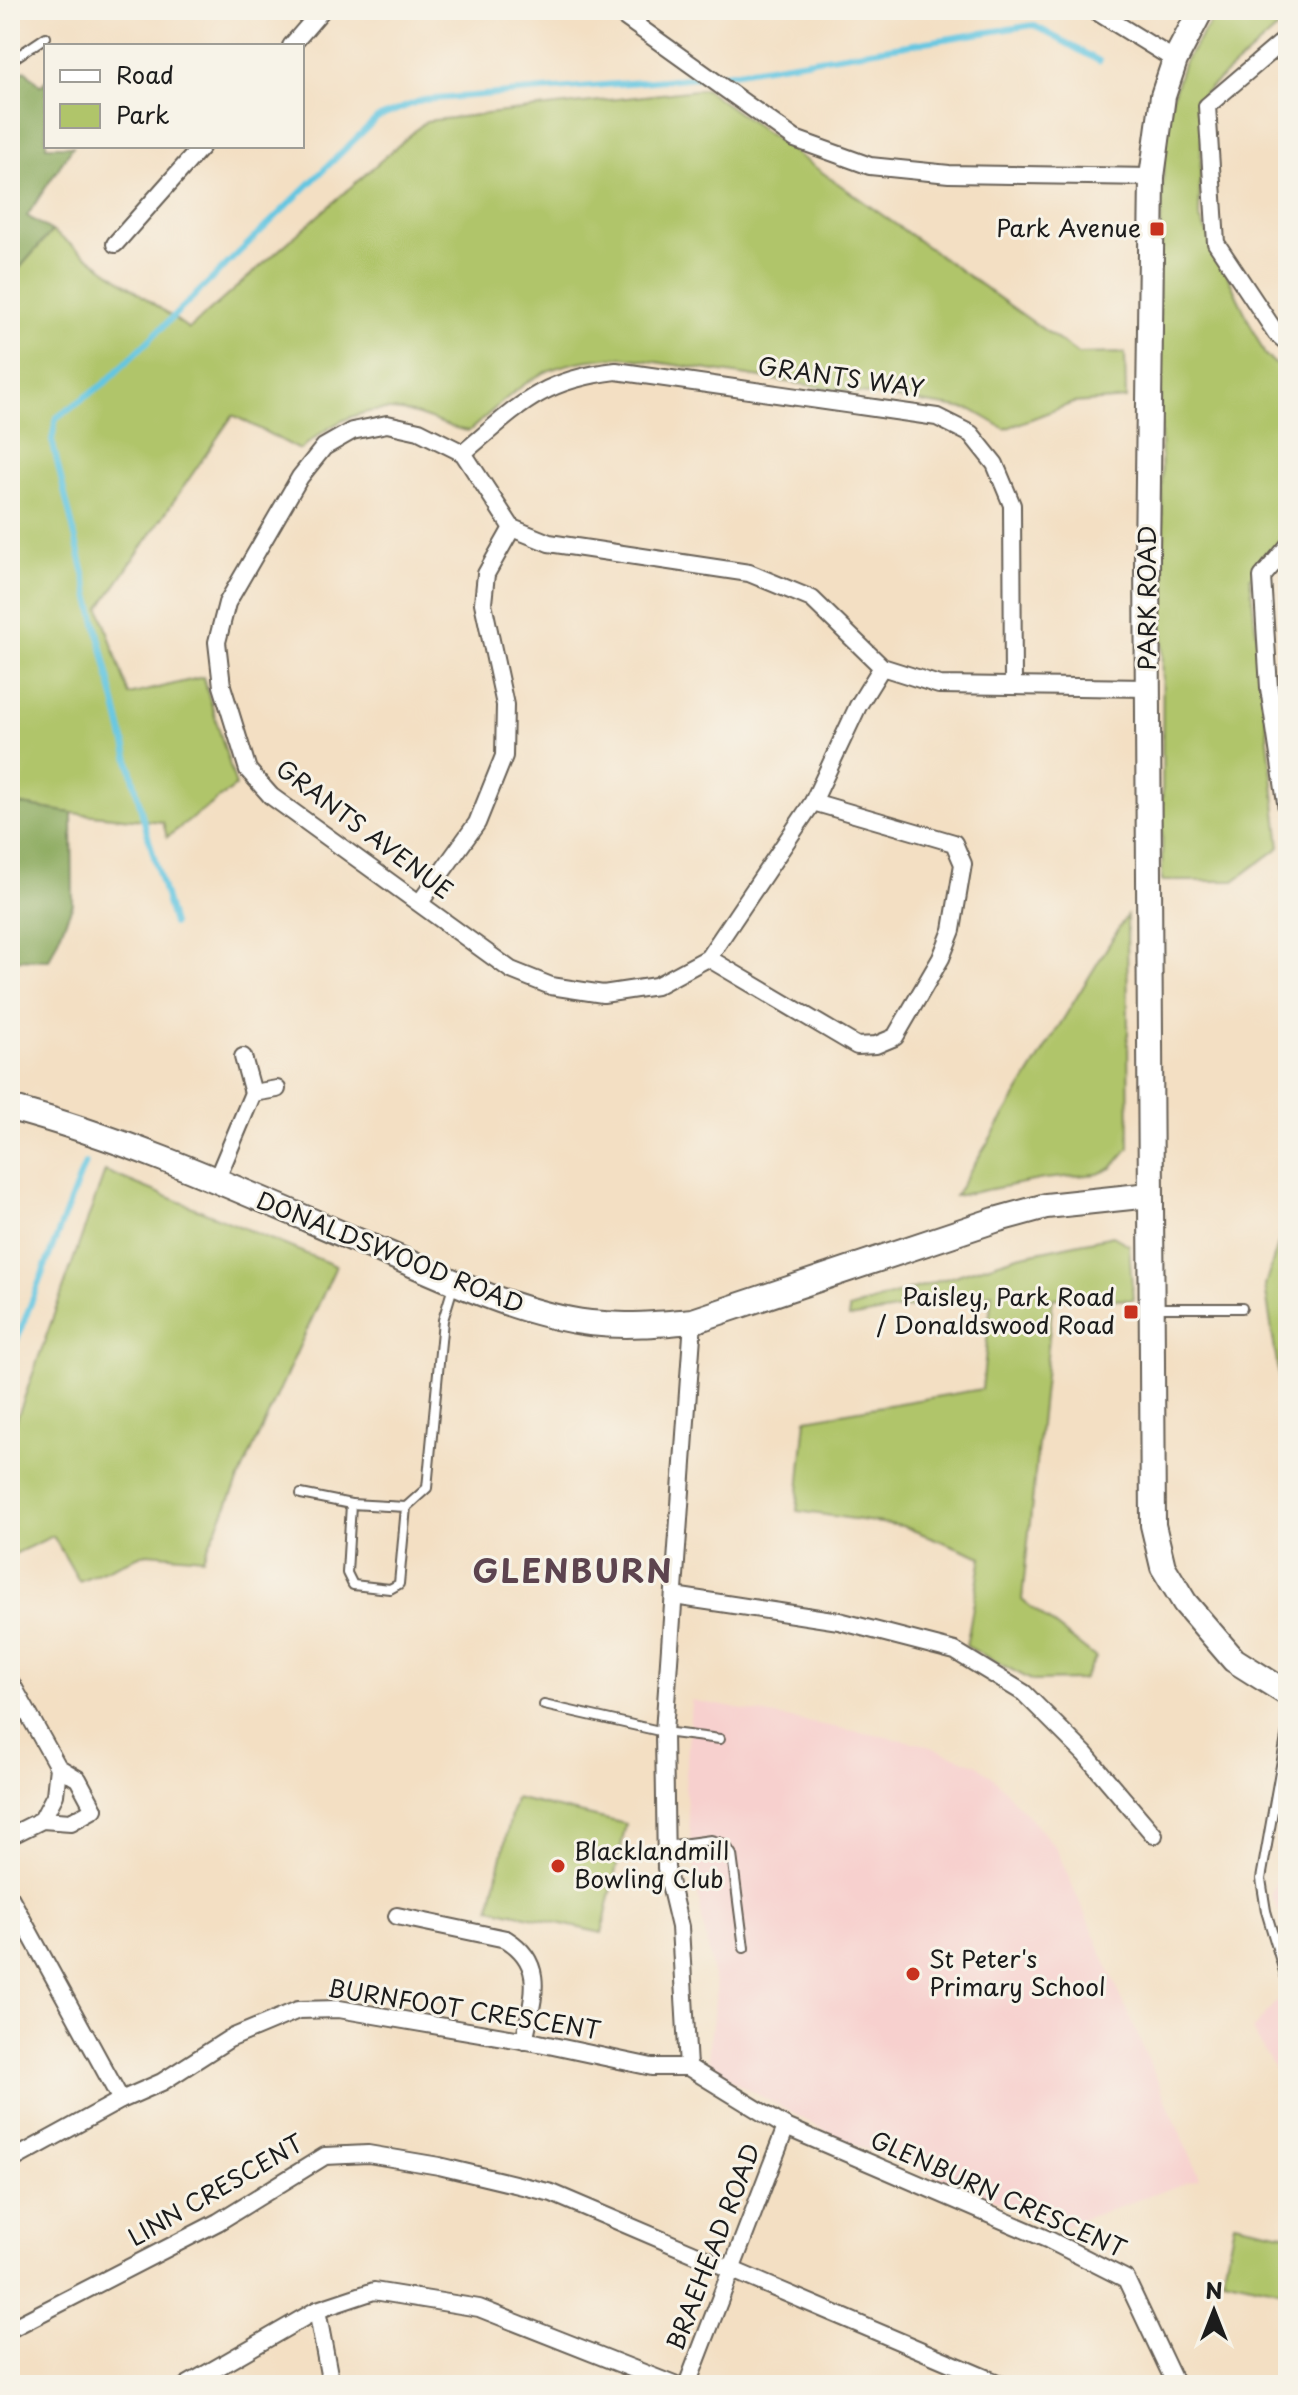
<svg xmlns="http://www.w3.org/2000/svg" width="1298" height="2395" viewBox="0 0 1298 2395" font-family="'Playpen Sans',sans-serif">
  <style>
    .built { fill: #f7d0ce }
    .green { fill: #b0c56a; stroke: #667043; stroke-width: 2 }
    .forest { fill: #8caa5e; stroke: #54633d; stroke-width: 2 }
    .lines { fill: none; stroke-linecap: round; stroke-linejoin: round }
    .stream { stroke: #63c6e1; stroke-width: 6 }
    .lane-casing { stroke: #676056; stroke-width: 12 }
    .street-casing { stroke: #676056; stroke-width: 20 }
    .secondary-casing { stroke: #676056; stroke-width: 28 }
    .lane { stroke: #fff; stroke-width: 8 }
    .street { stroke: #fff; stroke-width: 16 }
    .secondary { stroke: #fff; stroke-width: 24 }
    .poi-dot { fill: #c8321e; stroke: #f7f3e8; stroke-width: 3 }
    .labels { text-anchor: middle; stroke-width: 6; stroke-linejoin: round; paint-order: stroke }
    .poi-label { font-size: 24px; fill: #1c1c1c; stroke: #f7f3e8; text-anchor: end }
    .street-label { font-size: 24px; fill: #1c1c1c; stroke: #f7f3e8 }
    .district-label { font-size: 32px; font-weight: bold; letter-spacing: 2px; fill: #5d444f; stroke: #f7f3e8 }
  </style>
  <rect width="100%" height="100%" fill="#f7f3e8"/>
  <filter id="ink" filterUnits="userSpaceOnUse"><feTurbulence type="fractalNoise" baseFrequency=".0125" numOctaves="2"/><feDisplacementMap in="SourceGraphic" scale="16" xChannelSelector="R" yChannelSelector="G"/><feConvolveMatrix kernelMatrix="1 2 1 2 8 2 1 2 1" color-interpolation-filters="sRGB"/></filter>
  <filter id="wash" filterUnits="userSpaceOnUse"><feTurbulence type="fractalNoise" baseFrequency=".006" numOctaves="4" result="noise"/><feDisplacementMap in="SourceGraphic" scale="32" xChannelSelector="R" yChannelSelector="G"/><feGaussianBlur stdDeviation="1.8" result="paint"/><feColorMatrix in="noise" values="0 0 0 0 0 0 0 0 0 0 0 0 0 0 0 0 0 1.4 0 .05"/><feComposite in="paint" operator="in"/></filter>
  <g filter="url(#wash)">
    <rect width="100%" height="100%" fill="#f3dfc3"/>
    <g class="built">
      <path d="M691,1700L923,1744L978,1765L999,1783L1056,1848L1200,2178L1061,2227L843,2140L712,2070L708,2058L716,1990L699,1903L685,1789Z"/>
      <path d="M1288,1844V1930L1271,1895Z"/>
      <path d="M1288,1987V2093L1252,2030Z"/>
    </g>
    <g class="green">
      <path d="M1224,10H1288V19L1203,94L1199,216L1265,355L1288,375V530L1250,578L1280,847L1234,881H1162L1163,549L1158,275L1166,118L1183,64L1210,23Z"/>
      <path d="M705,89L1078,354L1125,353L1126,399L1073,403L1005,429L972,410L623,357C540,361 528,380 469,431C450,429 434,419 415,414C370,401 333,421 300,450L233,415L100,608L129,695L203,677L236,786L167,837L163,822L72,813L10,803V279L52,231L189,329L426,121Z"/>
      <path d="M1127,915L1129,1148L1112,1168L1098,1174L1044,1179L955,1196Z"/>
      <path d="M105,1171L336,1266L203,1558L147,1553L79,1581L53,1536L10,1556V1438Z"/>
      <path d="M1288,1212V1435L1265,1286Z"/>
      <path d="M1113,1236L1129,1245L1133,1300L1053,1298L1022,1600L1096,1658L1083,1680L1033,1681L966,1646L982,1557L902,1526L797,1511L806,1419L982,1389L992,1293L849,1318V1309L1018,1256Z"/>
      <path d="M515,1798L626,1824L602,1933L490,1908Z"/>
      <path d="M1234,2223L1288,2234V2292L1223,2278Z"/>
    </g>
    <g class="forest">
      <path d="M25,70L41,86L46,80V146H73L27,216L52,231L10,279V81Z"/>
      <path d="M10,803L72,813L73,904L49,960L10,959Z"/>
    </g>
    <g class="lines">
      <g class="stream">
        <path d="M712,76L1033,25L1099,61"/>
        <path d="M173,924L143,818L59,470L52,440L56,418L105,383L377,118L422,100L701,77"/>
        <path d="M10,1342H16L85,1163"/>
      </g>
    </g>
  </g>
  <g filter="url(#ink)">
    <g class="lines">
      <g class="lane-casing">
        <g id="lane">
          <path d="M637,26L648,10"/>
          <path d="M10,61L46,37"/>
          <path d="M1155,1308H1242"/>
          <path d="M301,1494L351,1504"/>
          <path d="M406,1507L399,1584L390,1589L353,1585L347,1573L351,1504L406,1507L427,1488L443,1320L453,1287"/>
          <path d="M544,1705L664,1732L720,1739"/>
          <path d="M1288,1726L1261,1879L1266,1911L1288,1985"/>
          <path d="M666,1846L711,1840L725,1844L732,1855L744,1948"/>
        </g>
      </g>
      <g class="street-casing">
        <g id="street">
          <path d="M615,10L795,139L870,166L949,174L1152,177"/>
          <path d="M1094,10L1175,60"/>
          <path d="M1288,37L1207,106L1216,243L1276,333L1288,343"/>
          <path d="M291,46L322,10"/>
          <path d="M115,244L202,146"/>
          <path d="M463,453C519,406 540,380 616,371L937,417L971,434L995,464L1012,505L1013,686"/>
          <path d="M1288,546L1262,577L1269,688L1288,816"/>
          <path d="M882,667L858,706L813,802L708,958L656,986L603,994L551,986L511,970L271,796L248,770L222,686L217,642L227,603L300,477L324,447L352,431L387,424L419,431L463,453L512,528L549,543L749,573L812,599L882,667L939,685L1148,688"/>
          <path d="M421,901L477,823L504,756L505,705L483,603L486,574L512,528"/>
          <path d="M708,958L857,1046L876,1045L895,1037L941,958L952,930L963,864L954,843L813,802"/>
          <path d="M253,1093L277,1089"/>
          <path d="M216,1181L253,1093L243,1057"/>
          <path d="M674,1596L839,1621L955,1651L1024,1693L1085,1754L1154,1835"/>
          <path d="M10,1681L58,1767L78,1779L94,1809L71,1822L42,1820L10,1836"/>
          <path d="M42,1820L55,1795L58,1767"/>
          <path d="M10,1897L121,2100"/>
          <path d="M397,1916L506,1939C548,1965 532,2000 524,2041"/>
          <path d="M688,2067L680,1927L666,1868L664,1732L693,1321"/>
          <path d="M10,2161L121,2100L162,2082L229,2039L298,2010L339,2009L539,2043L652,2067H688L786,2127L1049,2240L1126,2279L1176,2385"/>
          <path d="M317,2310L331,2385"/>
          <path d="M10,2329L218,2222L325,2156L368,2154L439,2166L552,2193L1002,2385"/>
          <path d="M187,2385L317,2310L374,2291L479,2308L674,2385"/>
          <path d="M687,2385L786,2127"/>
        </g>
      </g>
      <g class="secondary-casing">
        <g id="secondary">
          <path d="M1201,10L1175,60L1163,96L1152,177L1147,554L1153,1525L1163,1567L1185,1603L1234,1660L1288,1694"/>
          <path d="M10,1108C139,1142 261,1200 384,1252C450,1280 518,1314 590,1323C625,1327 659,1324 693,1321L995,1220L1046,1206L1150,1195"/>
        </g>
      </g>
      <use href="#lane" class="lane"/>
      <use href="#street" class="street"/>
      <use href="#secondary" class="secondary"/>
    </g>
  </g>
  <g class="poi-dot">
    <rect x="1149" y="221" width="16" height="16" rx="4"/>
    <rect x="1123" y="1304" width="16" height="16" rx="4"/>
    <circle cx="558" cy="1866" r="8"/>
    <circle cx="913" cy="1974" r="8"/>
  </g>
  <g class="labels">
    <g class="poi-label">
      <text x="1141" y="237">Park Avenue</text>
      <text x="1115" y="1306">Paisley, Park Road<tspan x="1115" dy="28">/ Donaldswood Road</tspan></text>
      <text x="574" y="1860" text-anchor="start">Blacklandmill<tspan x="574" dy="28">Bowling Club</tspan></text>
      <text x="929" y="1968" text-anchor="start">St Peter's<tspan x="929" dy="28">Primary School</tspan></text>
    </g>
    <g class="street-label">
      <text transform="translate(841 378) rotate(8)" y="8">GRANTS WAY</text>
      <text transform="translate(1148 598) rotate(-90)" y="8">PARK ROAD</text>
      <text transform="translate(364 830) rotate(37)" y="8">GRANTS AVENUE</text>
      <text transform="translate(390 1253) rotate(22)" y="8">DONALDSWOOD ROAD</text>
      <text transform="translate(464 2010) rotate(9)" y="8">BURNFOOT CRESCENT</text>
      <text transform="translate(216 2191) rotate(-30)" y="8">LINN CRESCENT</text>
      <text transform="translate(998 2195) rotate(24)" y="8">GLENBURN CRESCENT</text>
      <text transform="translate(714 2247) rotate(-69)" y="8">BRAEHEAD ROAD</text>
    </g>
    <g class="district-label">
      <text x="573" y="1583">GLENBURN</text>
    </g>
  </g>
  <rect width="1298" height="2395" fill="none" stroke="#f7f3e8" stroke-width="40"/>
  <rect x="44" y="44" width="260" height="104" fill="#f7f3e8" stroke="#9f9d96" stroke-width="2"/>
  <rect x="60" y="70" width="40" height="12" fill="#ffffff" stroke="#9f9d96" stroke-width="2"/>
  <text x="116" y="84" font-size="24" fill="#1c1c1c">Road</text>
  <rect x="60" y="104" width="40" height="24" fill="#b0c56a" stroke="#9f9d96" stroke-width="2"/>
  <text x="116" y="124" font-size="24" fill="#1c1c1c">Park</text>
  <g transform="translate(1214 2311)" stroke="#f7f3e8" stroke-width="6" paint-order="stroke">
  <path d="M0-6L14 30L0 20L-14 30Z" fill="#1c1c1c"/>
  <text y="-12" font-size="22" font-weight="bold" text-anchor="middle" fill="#1c1c1c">N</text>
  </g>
</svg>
